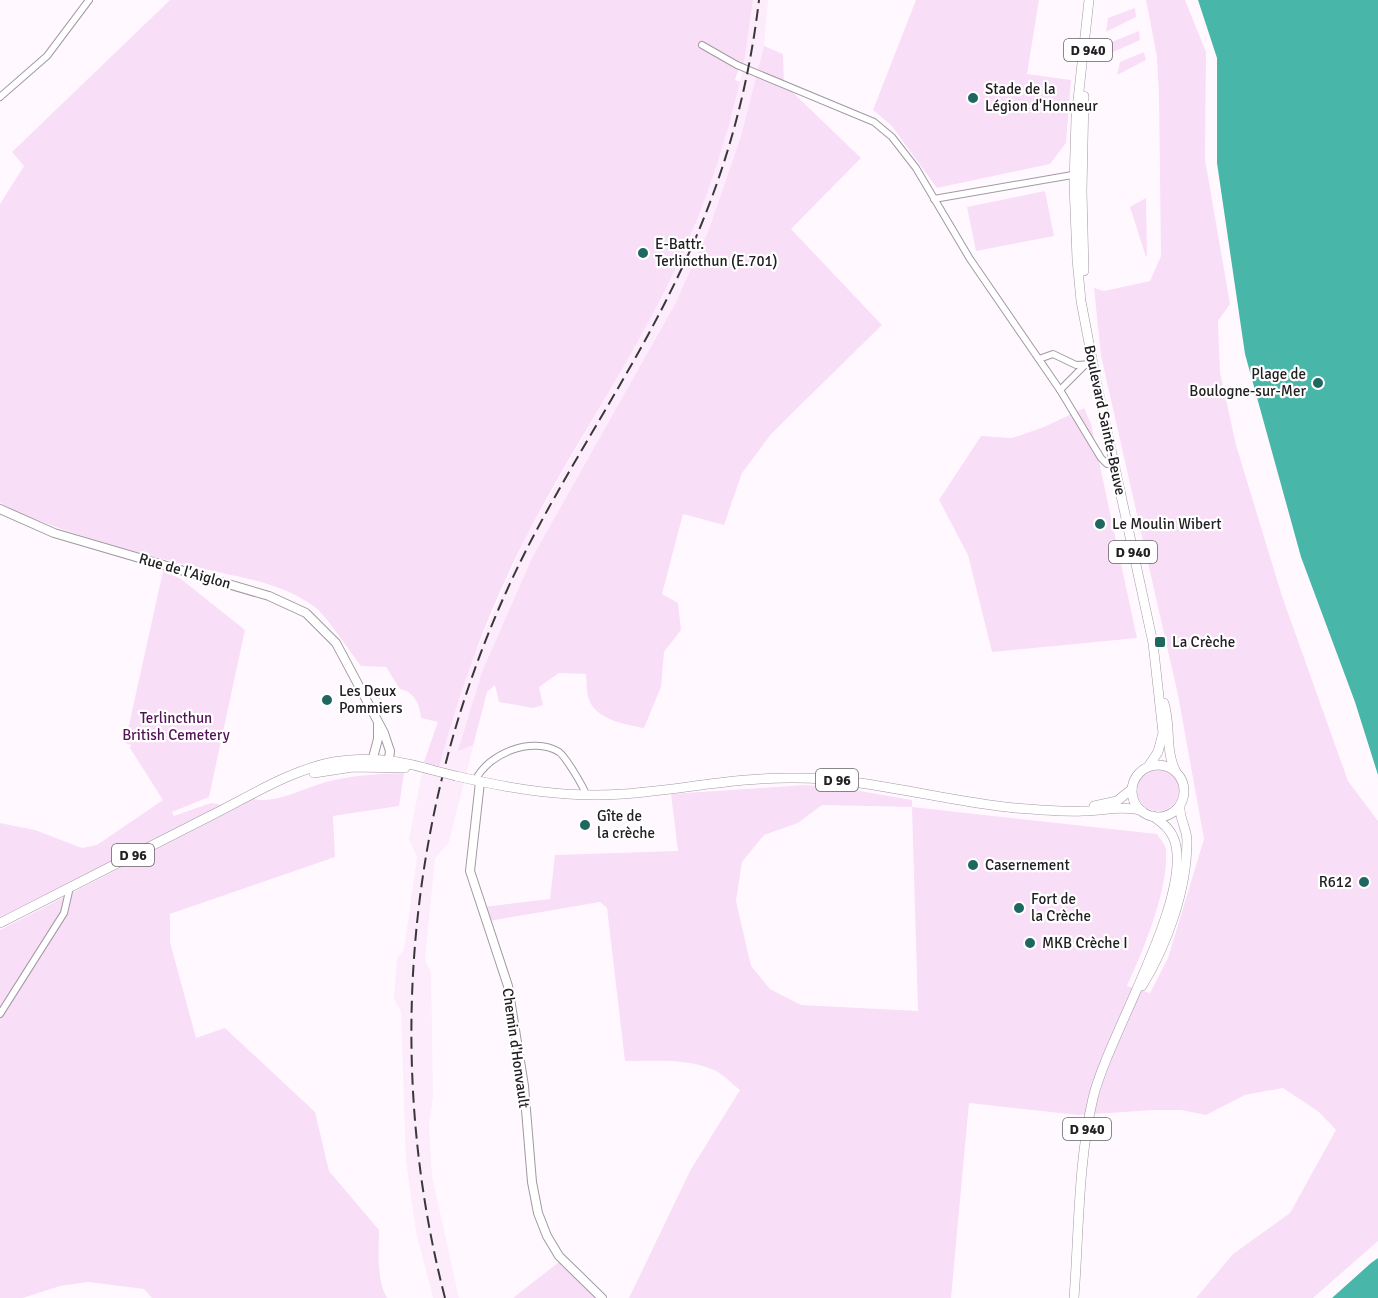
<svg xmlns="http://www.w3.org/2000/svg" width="1378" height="1298" viewBox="0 0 1378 1298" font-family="Signika,sans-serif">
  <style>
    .built { fill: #fcecfc }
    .green { fill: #f9def8; fill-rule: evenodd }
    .water { fill: #48b6a8 }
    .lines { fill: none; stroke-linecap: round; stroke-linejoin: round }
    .street-casing { stroke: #a299a2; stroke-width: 8 }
    .secondary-casing { stroke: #a299a2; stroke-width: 10 }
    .primary-casing { stroke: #a299a2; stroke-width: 10 }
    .street { stroke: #fff; stroke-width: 6 }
    .secondary { stroke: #fff; stroke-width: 8 }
    .primary { stroke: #fff; stroke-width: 9 }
    .rail { stroke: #3a373a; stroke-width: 2; stroke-dasharray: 12 6; stroke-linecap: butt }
    .primary-bridge-casing { stroke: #a299a2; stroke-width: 10; stroke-linecap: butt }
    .primary-bridge { stroke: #fff; stroke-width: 9 }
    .poi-dot { fill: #1f685f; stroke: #fff; stroke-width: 2 }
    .labels { text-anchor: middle; stroke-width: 4.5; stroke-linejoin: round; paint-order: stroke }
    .shield { fill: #fff; stroke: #656365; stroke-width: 1.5 }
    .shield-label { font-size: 14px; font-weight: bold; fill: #232023 }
    .poi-label { font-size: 15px; fill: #232023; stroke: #fff; text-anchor: start }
    .street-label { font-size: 15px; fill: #232023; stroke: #fff }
    .park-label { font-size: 15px; fill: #531456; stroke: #fff }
  </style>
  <rect width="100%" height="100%" fill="#fff9ff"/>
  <path class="built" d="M753,0H768L764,46L741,136L709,229L675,304L533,556L478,684L487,692L449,842L435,859L425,960L431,972L433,1097L429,1125L432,1176L459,1298H433L416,1232L406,1161L401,1012L394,999L397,958L404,950L417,857L409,839L424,762L438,722L468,670L526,537L645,328L690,237L734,108L744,63Z"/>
  <g class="green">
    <path d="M170,0H753L744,63L739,68L735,80L740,82C723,153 700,221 667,286C624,373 569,453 525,539C488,612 460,688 439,767L424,762L438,722L421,718C420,704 414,692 400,689L386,667L361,666C349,651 326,614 312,605C280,582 237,577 200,568C139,554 54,531 0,503V204L24,166L12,152Z"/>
    <path d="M916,0H1039L1027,74L1071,80L1066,143L1050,164L937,188L891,125L873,110Z"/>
    <path d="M1146,0H1185L1206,52L1205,159L1230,304L1218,321L1220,372L1236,445L1282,596L1348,781L1378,821V1241L1313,1298H1196L1233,1254L1290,1213L1336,1130L1319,1112L1283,1088L1245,1095L1206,1115L1181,1110H1154L1078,1115L969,1103L951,1298H629L690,1171L740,1090C732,1084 723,1074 714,1070C688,1058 653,1061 625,1061L607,908L600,902L489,921L483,907L550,899L555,855L678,851L671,794L805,785L837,787L912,800V807L1157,834C1160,839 1166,845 1166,850C1169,889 1143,951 1127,986L1150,993L1168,958L1204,839L1178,695L1101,356L1094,288L1104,291L1150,281L1161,256L1159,95L1157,57ZM822,805L912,807L918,1011L801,1005L770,989L751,966L736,901L742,862L764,835L798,823Z"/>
    <path d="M1135,8L1136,17L1106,32L1108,18Z"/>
    <path d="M1139,31L1140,40L1102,57L1104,45Z"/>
    <path d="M764,46L783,54L784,84L861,158L791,229L882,325L772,433L742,473L724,525L683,514L662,594L678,603L681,630L664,652L661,687L644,728C627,725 598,720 590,702C586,694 587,682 586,674L559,673L539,687L543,705L533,708L499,702L495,685L487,692L473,745L458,751L482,672L533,556L675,304L709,229L741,136Z"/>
    <path d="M1144,52L1146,60L1117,75L1120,62Z"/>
    <path d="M1045,191L1054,236L976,251L967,207Z"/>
    <path d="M1146,198L1147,256L1146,257L1130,207Z"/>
    <path d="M1084,408L1091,424L1137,638L992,652L968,555L939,500L981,436L1012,438L1044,427Z"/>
    <path d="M163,571L181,579L245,630L209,797L172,812L174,816L211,803L222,805L0,917V823L35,830L82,848L97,845L163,800L130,748L131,745L125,743Z"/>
    <circle cx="1158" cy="790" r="21"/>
    <path d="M404,773L399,806L333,816L335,857L170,914V942L196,1038L225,1028L315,1112L329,1171L379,1230C379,1252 376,1278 387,1298H152L144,1289L88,1282L60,1286L23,1298H0V930L254,799C278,804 305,787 330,781C355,775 378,774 404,773Z"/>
    <path d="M559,1262L596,1298H513Z"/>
  </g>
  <g class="water">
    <path d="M1198,0H1378V775L1355,702L1301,557L1245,354L1217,163V58Z"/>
    <path d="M1378,1258V1298H1332L1371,1263Z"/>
  </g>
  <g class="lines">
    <g class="street-casing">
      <g id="street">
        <path d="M702,45L737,65L874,122L892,137L916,168L970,259L1060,390L1101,458L1107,464H1113"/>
        <path d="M0,97L47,56L89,0"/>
        <path d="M934,199L1078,174"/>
        <path d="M1039,359L1053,354L1076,365L1093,364"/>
        <path d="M1060,390L1085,365"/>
        <path d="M475,781C488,753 532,736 559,752C565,756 584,787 586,795"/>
        <path d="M0,1014L64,913L70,887"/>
      </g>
    </g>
    <g class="secondary-casing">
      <g id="secondary">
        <path d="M0,509L54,533L269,596L306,613L336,643L384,733L390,751L388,766"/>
        <path d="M371,765L378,739V725"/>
        <path d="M480,782L470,871L508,986L524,1086L532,1182L538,1213L547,1236L559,1256L602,1298"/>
      </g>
    </g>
    <g class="primary-casing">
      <g id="primary">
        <path d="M1089,0L1076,118L1074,184L1077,259L1081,301L1096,380L1153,643L1163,733L1158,752L1148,767"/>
        <path d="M1084,96L1082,191L1084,271"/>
        <path d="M1164,703C1171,725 1165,749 1175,770"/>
        <circle cx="1158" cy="791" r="26"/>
        <path d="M314,773L353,767L405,768"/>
        <path d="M456,776C512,789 565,798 623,794C680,790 737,777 795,778C869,778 941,801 1015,808C1038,810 1061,812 1083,811C1102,811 1124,805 1142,811"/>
        <path d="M1094,806L1117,801L1132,789"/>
        <path d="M0,923C71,887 141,851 212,815C250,796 291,770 333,762C366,756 400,760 432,770"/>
        <path d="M1142,986C1167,945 1187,890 1187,841C1187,828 1179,819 1180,806"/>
        <path d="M1074,1298C1079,1232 1078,1162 1093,1098C1108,1035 1195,895 1174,839C1170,828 1162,823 1153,816"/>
      </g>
    </g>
    <use href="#street" class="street"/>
    <use href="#secondary" class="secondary"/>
    <use href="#primary" class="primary"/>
    <path class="rail" d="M445,1298C379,1043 411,768 534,535C581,446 638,362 681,270C722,185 748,94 759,0"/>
    <g class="primary-bridge-casing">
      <path id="primary-bridge" d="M432,770L456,776"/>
    </g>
    <use href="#primary-bridge" class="primary-bridge"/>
  </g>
  <g class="poi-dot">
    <circle cx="973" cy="98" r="6"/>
    <circle cx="643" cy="253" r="6"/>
    <circle cx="1318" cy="383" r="6"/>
    <circle cx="1100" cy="524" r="6"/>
    <rect x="1154" y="636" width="12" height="12" rx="3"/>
    <circle cx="327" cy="700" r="6"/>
    <circle cx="585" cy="825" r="6"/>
    <circle cx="973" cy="865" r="6"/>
    <circle cx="1364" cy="882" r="6"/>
    <circle cx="1019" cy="908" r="6"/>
    <circle cx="1030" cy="943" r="6"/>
  </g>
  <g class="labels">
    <g class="shield">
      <rect x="1064" y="39" width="48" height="22" rx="4.5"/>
      <rect x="1109" y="541" width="48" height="22" rx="4.5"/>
      <rect x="816" y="769" width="42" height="22" rx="4.5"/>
      <rect x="112" y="844" width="42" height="22" rx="4.5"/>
      <rect x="1063" y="1118" width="48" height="22" rx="4.5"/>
    </g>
    <g class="shield-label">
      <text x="1088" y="55">D 940</text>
      <text x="1133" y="557">D 940</text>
      <text x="837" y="785">D 96</text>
      <text x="133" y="860">D 96</text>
      <text x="1087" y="1134">D 940</text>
    </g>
    <g class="poi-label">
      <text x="985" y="94">Stade de la<tspan x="985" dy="17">Légion d'Honneur</tspan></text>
      <text x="655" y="249">E-Battr.<tspan x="655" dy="17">Terlincthun (E.701)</tspan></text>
      <text x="1306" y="379" text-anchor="end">Plage de<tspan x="1306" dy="17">Boulogne-sur-Mer</tspan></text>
      <text x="1112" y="529">Le Moulin Wibert</text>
      <text x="1172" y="647">La Crèche</text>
      <text x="339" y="696">Les Deux<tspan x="339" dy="17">Pommiers</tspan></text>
      <text x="597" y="821">Gîte de<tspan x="597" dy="17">la crèche</tspan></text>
      <text x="985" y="870">Casernement</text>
      <text x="1352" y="887" text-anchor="end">R612</text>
      <text x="1031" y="904">Fort de<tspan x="1031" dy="17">la Crèche</tspan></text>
      <text x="1042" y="948">MKB Crèche I</text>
    </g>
    <g class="street-label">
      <text transform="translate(1105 420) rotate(78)" y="5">Boulevard Sainte-Beuve</text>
      <text transform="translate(185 571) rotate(16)" y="5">Rue de l'Aiglon</text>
      <text transform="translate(516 1048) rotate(82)" y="5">Chemin d'Honvault</text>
    </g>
    <g class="park-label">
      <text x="176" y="723">Terlincthun<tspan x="176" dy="17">British Cemetery</tspan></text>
    </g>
  </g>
</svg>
